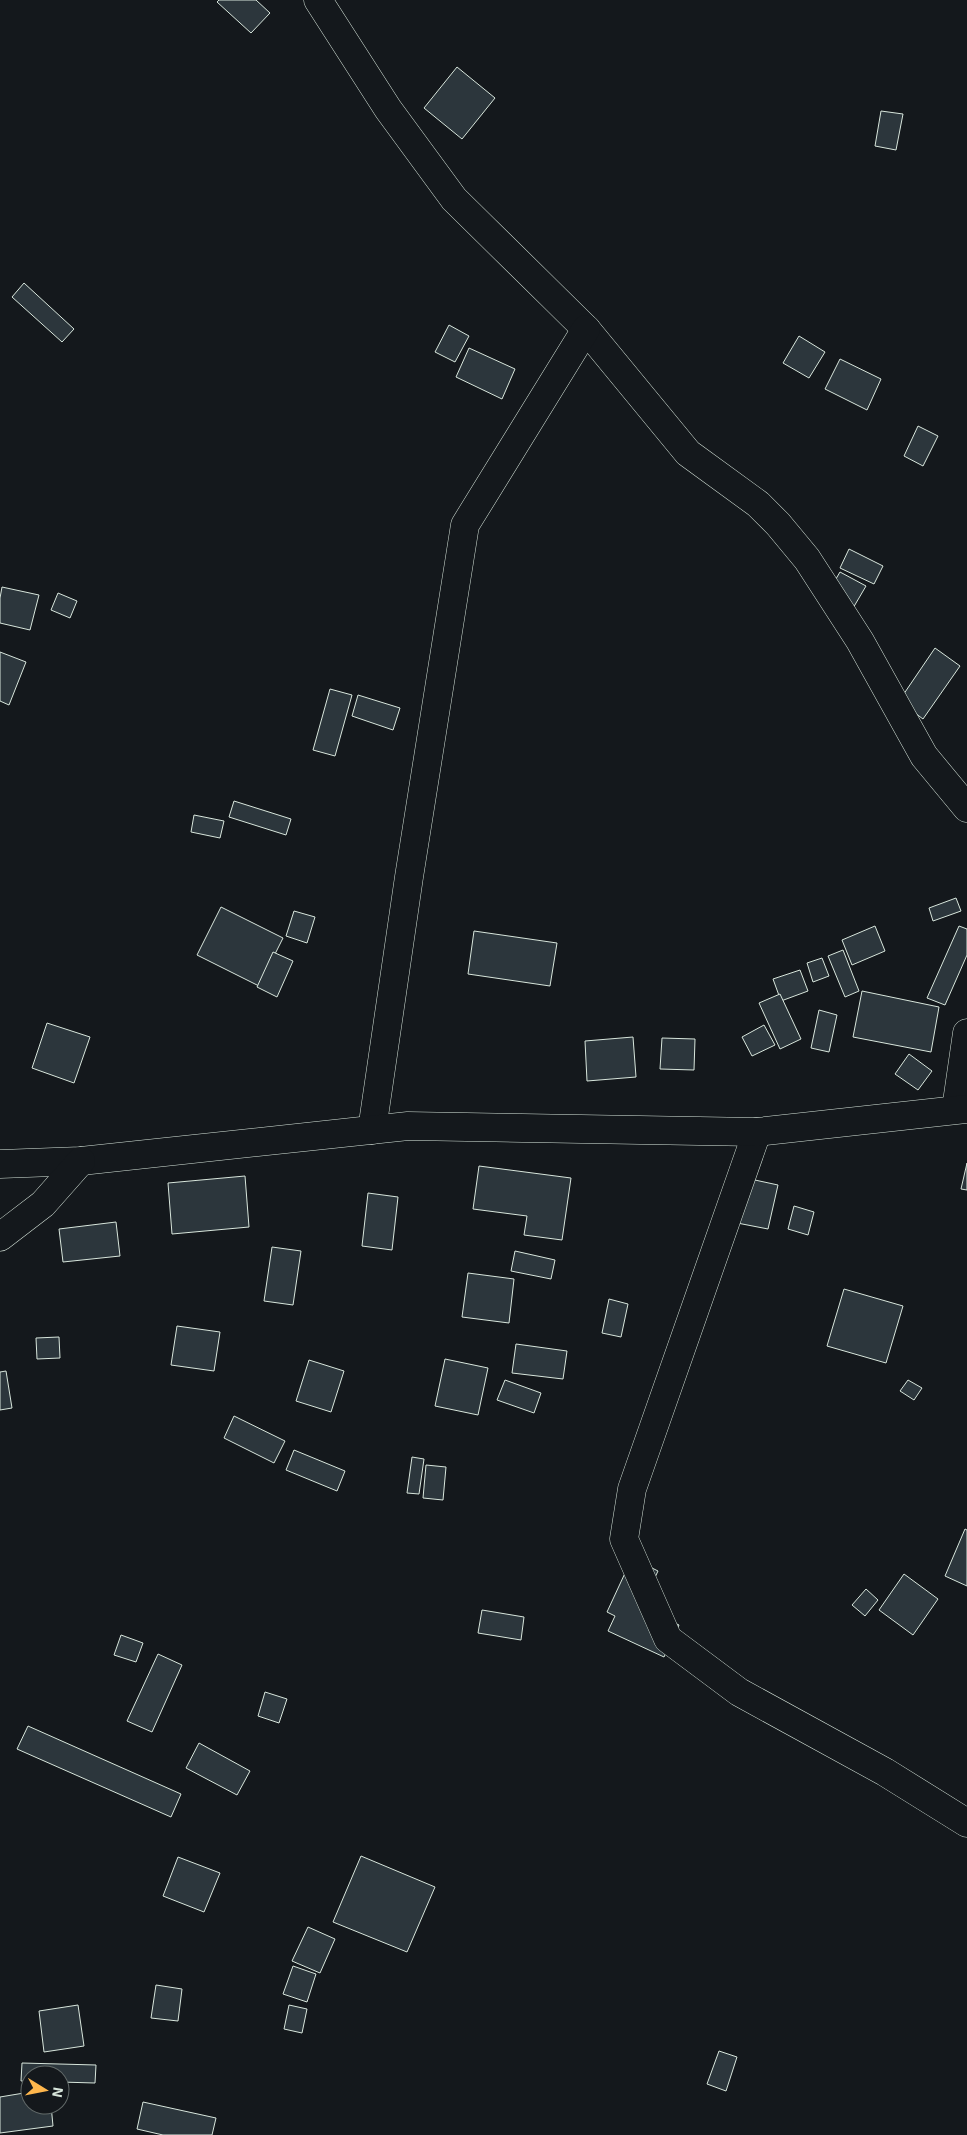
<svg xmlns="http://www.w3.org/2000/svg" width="967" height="2135" viewBox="0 0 967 2135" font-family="'Exo 2',sans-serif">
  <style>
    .building { fill: #2c363c; stroke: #d8e6dc }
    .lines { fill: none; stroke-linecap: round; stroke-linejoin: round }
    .street-casing { stroke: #d8e6dc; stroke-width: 29 }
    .street { stroke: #14181c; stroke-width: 28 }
  </style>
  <rect width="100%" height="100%" fill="#14181c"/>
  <g class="building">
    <path d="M219,0H256L270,13L251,33L217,2Z"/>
    <path d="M457,67L495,98L462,139L424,108Z"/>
    <path d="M881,111L903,114L896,150L875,146Z"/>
    <path d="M24,283L74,329L62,342L12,297Z"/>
    <path d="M449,325L469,336L455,362L435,352Z"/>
    <path d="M799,336L825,352L809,378L783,363Z"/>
    <path d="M469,348L515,369L502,399L456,377Z"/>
    <path d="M840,359L881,379L867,410L825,389Z"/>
    <path d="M918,426L938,436L923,466L904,456Z"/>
    <path d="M849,549L883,566L874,584L840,568Z"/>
    <path d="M840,572L866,586L849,615L823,601Z"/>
    <path d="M2,587L39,595L30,630L0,623V598Z"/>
    <path d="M58,593L77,601L70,618L51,610Z"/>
    <path d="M935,648L960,666L923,719L899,701Z"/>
    <path d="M0,652L26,662L9,705L0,701Z"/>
    <path d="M330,689L352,695L335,756L313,750Z"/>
    <path d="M358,695L400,708L393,730L352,716Z"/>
    <path d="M234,801L291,819L286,835L229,817Z"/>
    <path d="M194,815L224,821L220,838L191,832Z"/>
    <path d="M956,898L961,911L933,921L929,908Z"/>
    <path d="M221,907L283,938L259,986L197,955Z"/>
    <path d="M294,911L315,917L307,943L286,936Z"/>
    <path d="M875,926L885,951L852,965L842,940Z"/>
    <path d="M959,926L967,929V955L945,1005L927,998Z"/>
    <path d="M474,931L557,943L550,986L468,974Z"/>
    <path d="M843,950L859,991L845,997L828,956Z"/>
    <path d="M273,952L293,961L277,997L257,987Z"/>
    <path d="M822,958L829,976L813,982L807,963Z"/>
    <path d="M800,970L808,991L781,1001L773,979Z"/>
    <path d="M862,991L939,1007L931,1052L853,1037Z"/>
    <path d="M780,994L801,1039L780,1049L759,1003Z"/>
    <path d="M819,1010L837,1015L829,1052L811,1048Z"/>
    <path d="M47,1023L90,1037L74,1083L32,1068Z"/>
    <path d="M764,1025L775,1045L752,1056L742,1037Z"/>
    <path d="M633,1037L636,1077L587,1081L585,1041Z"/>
    <path d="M662,1038L695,1039L694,1070L660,1069Z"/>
    <path d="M909,1054L932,1071L918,1090L895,1074Z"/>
    <path d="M967,1163V1190L961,1189Z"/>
    <path d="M479,1166L571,1178L562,1240L524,1235L527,1216L473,1209Z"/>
    <path d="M245,1176L249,1227L172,1234L168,1183Z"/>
    <path d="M741,1177L778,1185L768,1229L732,1222Z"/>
    <path d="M368,1193L398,1197L392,1250L362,1246Z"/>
    <path d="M794,1206L814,1212L808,1235L788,1229Z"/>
    <path d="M116,1222L120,1256L63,1262L59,1229Z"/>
    <path d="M272,1247L301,1251L293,1305L264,1301Z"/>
    <path d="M515,1251L555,1260L551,1279L511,1271Z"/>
    <path d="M468,1273L514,1279L509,1323L462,1317Z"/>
    <path d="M844,1289L903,1306L886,1363L827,1346Z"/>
    <path d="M609,1299L628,1304L621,1337L602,1333Z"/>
    <path d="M177,1326L220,1332L214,1371L171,1365Z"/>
    <path d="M59,1337L60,1358L37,1359L36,1338Z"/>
    <path d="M516,1344L567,1351L563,1379L512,1373Z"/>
    <path d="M445,1359L488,1368L478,1415L435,1406Z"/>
    <path d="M309,1360L344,1371L331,1412L296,1401Z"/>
    <path d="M6,1371L12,1408L0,1410V1372Z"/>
    <path d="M505,1380L541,1393L534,1413L497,1400Z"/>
    <path d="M908,1380L922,1388L914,1400L900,1391Z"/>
    <path d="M234,1416L285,1441L274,1463L224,1438Z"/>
    <path d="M294,1450L345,1471L337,1491L286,1470Z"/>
    <path d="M412,1457L424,1459L419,1494L407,1493Z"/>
    <path d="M426,1465L446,1467L443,1500L423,1498Z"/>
    <path d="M965,1529L967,1530V1586L945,1576Z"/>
    <path d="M632,1558L658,1571L641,1607L679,1625L664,1657L608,1631L615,1616L607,1612Z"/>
    <path d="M904,1574L938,1599L913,1635L879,1610Z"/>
    <path d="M866,1589L878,1600L865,1616L852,1605Z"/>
    <path d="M482,1610L524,1617L521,1640L478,1633Z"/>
    <path d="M121,1635L143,1643L136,1662L114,1655Z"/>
    <path d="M158,1654L182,1665L152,1732L127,1721Z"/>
    <path d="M265,1692L287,1699L279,1723L258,1716Z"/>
    <path d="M28,1726L181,1794L171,1817L17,1749Z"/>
    <path d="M199,1743L250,1771L237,1795L186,1768Z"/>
    <path d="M361,1856L435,1887L407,1952L333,1922Z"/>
    <path d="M178,1857L220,1873L204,1912L163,1896Z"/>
    <path d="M308,1927L335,1939L320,1973L292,1961Z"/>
    <path d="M293,1966L316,1974L307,2002L283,1994Z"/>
    <path d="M156,1985L182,1989L178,2021L151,2018Z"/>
    <path d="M78,2005L84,2046L44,2052L39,2011Z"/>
    <path d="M289,2005L307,2009L302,2033L284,2029Z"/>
    <path d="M719,2051L737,2057L726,2091L707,2084Z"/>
    <path d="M22,2063L96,2065L95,2083L60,2082V2075H30V2081H21Z"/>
    <path d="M30,2092V2105H51L53,2126L0,2133V2097Z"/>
    <path d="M143,2102L216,2118L212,2135H163L137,2129Z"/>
  </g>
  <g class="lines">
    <g class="street-casing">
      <g id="street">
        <path d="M318,0L388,109L454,199L586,329L688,453L758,504L778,524L807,559L860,641L924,756L967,808"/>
        <path d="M956,1109L967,1033"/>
        <path d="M372,1130L409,877L465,525L586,329"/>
        <path d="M757,1132L632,1489L624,1539L668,1639L739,1692L885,1772L967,1823"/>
        <path d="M0,1164L81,1161L408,1126L757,1132L967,1109"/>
        <path d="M0,1237L43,1204L81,1161"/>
      </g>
    </g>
    <use href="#street" class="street"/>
  </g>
  <g transform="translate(45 2090) rotate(100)"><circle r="24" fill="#14181c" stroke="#626a69"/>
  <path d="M0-4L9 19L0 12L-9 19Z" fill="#ffb74d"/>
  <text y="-8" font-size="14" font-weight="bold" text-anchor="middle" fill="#d8e6dc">N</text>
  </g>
</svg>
